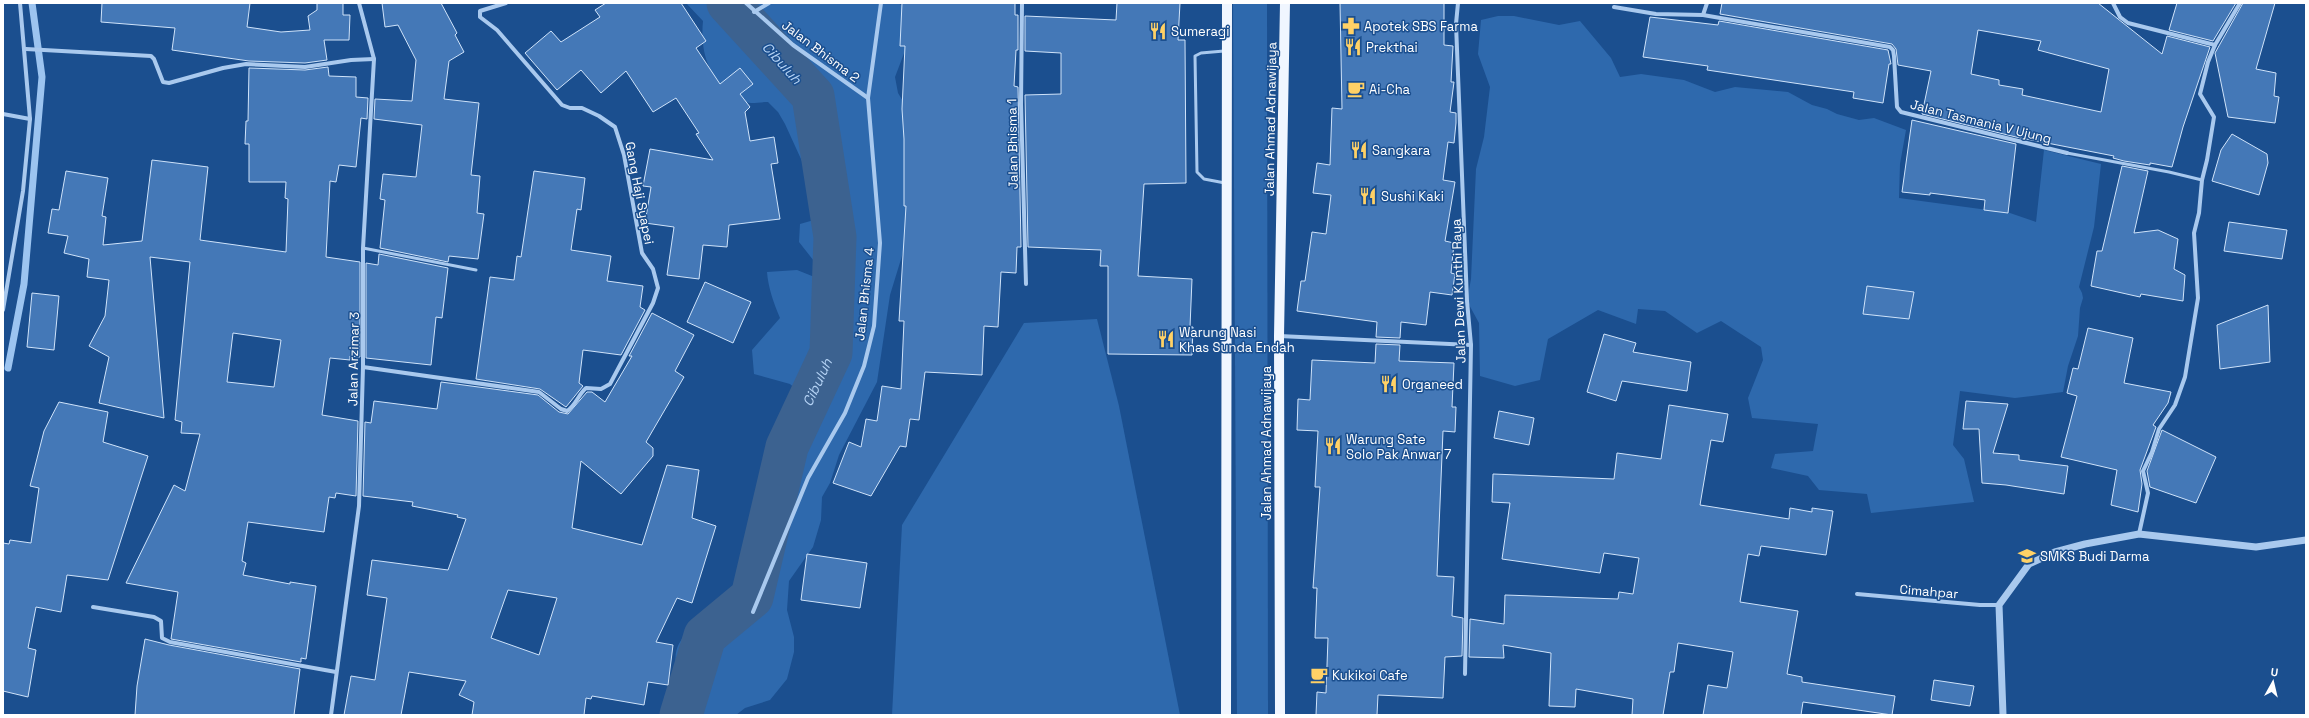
<svg xmlns="http://www.w3.org/2000/svg" width="2309" height="718" viewBox="0 0 2309 718" font-family="'Space Grotesk',sans-serif">
  <style>
    .green { fill: #2e69ad }
    .lines { fill: none; stroke-linecap: round; stroke-linejoin: round }
    .stream { stroke: #9cc4f0; stroke-width: 7 }
    .river { stroke: #3c6290; stroke-width: 43 }
    .building { fill: #4478b7; stroke: #cfe3fa; fill-rule: evenodd }
    .service { stroke: #a9c9ee; stroke-width: 3 }
    .minor { stroke: #a9c9ee; stroke-width: 4 }
    .tertiary { stroke: #a9c9ee; stroke-width: 7 }
    .primary { stroke: #f0f6ff; stroke-width: 10 }
    .labels { text-anchor: middle; stroke-width: 3; stroke-linejoin: round; paint-order: stroke }
    .poi-label { font-size: 13px; fill: #fff; stroke: #1b4f8f; text-anchor: start }
    .street-label { font-size: 13px; fill: #fff; stroke: #1b4f8f }
    .water-label { font-size: 14px; font-style: italic; fill: #b5d3f5; stroke: #1b4f8f }
  </style>
  <rect width="100%" height="100%" fill="#1b4f8f"/>
  <g class="green">
    <path d="M686,3H898L904,7L911,35L895,77L898,93L906,106L917,207L890,295L877,382L839,455L830,483L822,497L821,520L813,547L789,581L787,610L794,637V652L787,679L770,700L745,708L736,715H661L665,695L677,671C673,652 677,644 689,630L714,641L744,620L750,594L780,531L787,506L765,494L780,472L789,453L813,439L818,400L804,397L790,384L754,374L752,350L780,318C774,304 768,287 767,272L797,270L832,284L799,242L800,224L814,220L815,195L806,170L785,124L778,112L768,102C761,102 750,104 743,102C740,101 736,97 733,95C708,77 700,51 703,21Z"/>
    <path d="M1233,3H1267L1268,715H1237Z"/>
    <path d="M1498,16H1514L1559,25L1580,21L1611,58L1620,77L1641,74L1684,80L1715,92L1735,87L1788,92L1812,105L1827,109L1837,114L1859,120L1874,118L1906,130L1900,164L1899,198L2010,213L2036,222L2044,150L2101,164L2094,227L2079,287L2082,293L2083,298L2080,308L2078,336L2068,366L2063,392L2015,398L1960,391L1953,445L1964,459L1974,502L1871,513L1867,494L1819,490L1808,476L1771,468L1775,454L1813,451L1818,424L1752,418L1748,398L1763,360L1761,347L1721,321L1697,333L1665,311L1638,309L1636,324L1598,310L1548,339L1540,380L1515,386L1480,376L1479,323L1467,301L1471,279L1476,169L1484,137L1490,87L1478,54L1481,20Z"/>
    <path d="M1097,319L1119,406L1180,715H892L902,525L1024,323Z"/>
  </g>
  <g class="lines">
    <path class="stream" d="M8,368L24,284L42,77L32,3"/>
    <path class="river" id="s1" d="M681,715L705,636L752,597L787,447L831,353L835,237L813,96L728,3"/>
  </g>
  <g class="building">
    <path d="M102,3H250L247,27L281,32L310,30L308,16L317,10V3H343V15H350L349,40H324L327,60L305,63L249,61L172,50L175,28L101,22Z"/>
    <path d="M382,3H441L457,33L455,35L464,52L449,61L444,99L479,103L471,175L480,176L477,213L484,214L478,259L449,256L448,262L380,248L385,200L380,199L383,174L416,177L422,125L374,119L375,99L412,101L416,60L398,25L385,27Z"/>
    <path d="M606,3H681L706,41L696,48L720,84L740,68L753,84L740,94L750,107L745,112L750,141L774,137L778,163L771,164L780,219L729,225L727,247L703,245L699,279L667,275L674,227L645,223L651,187L643,186L650,149L713,160L696,134L699,133L676,98L653,112L626,71L601,93L581,70L557,90L525,53L551,31L561,42L600,17L595,10Z"/>
    <path d="M902,3H1015V15H1018V50H1016L1014,86L1018,87L1021,247H1017L1016,273L1001,272L998,327L984,326L982,375L925,372L919,420L910,419L906,447L900,446L871,496L833,483L849,442L861,447L866,419L877,421L882,386L901,389L904,321H899L906,206H904V139L902,109L905,46H900Z"/>
    <path d="M1117,3H1180L1178,40H1185L1186,183L1144,184L1138,276L1192,279L1190,327H1193L1192,355L1108,354V266H1100L1101,250L1028,247L1025,95L1061,94V53L1025,51V16L1116,20Z"/>
    <path d="M1340,3H1444V45L1453,46L1451,82H1454L1450,112L1456,113V123L1454,143L1448,142L1443,180L1455,182L1445,241L1454,243L1451,273L1455,274L1452,295L1430,292L1426,325L1401,322L1400,338L1376,337L1377,322L1297,311L1301,281H1305L1312,232L1326,234L1331,195L1313,193L1317,163L1330,165L1332,108L1342,109Z"/>
    <path d="M1722,3H2098L2162,54L2167,36L2210,47L2183,127L2172,167L2150,163V165L2124,161L2113,158L2114,156L2016,137L1922,114L1931,71L1898,65L1896,49L1892,44L1720,14ZM1978,30L2041,41L2038,50L2109,69L2101,112L2022,95L2023,89L1999,85V80L1971,74Z"/>
    <path d="M2177,3H2236L2213,41L2169,30Z"/>
    <path d="M2243,3H2275L2256,69L2276,73L2274,96L2279,97L2275,123L2228,117L2215,53Z"/>
    <path d="M1650,17L1718,25L1719,21L1888,50L1891,64H1889L1883,103L1853,98L1854,92L1707,70L1708,66L1643,57Z"/>
    <path d="M328,67L329,76L356,77V97L368,98L367,119L361,118L356,167L339,165L336,182L330,181L326,257L360,262V357L350,356V360L330,358L322,415L358,421L356,496L336,493L335,498L329,497L324,532L248,522L242,561L246,563L243,575L290,584V582L316,586L306,659L301,658V662L171,639L178,592L126,583L174,485L185,491L200,434L181,433L182,422L175,420L190,262L150,257L164,418L99,403L109,357L89,346L105,316L109,280L87,277L89,259L64,253L68,236L48,233L52,209L59,210L66,171L108,178L102,216L106,217L103,245L142,241L152,160L208,167L200,240L286,252L288,199L285,198L286,182H249V144H245L246,121H248L249,68L305,70ZM233,333L281,340L274,387L227,382Z"/>
    <path d="M1912,120L2016,144L2008,213L1984,210L1985,200L1930,193V195L1902,192Z"/>
    <path d="M2232,134L2267,154L2268,163L2259,195L2212,181L2221,150Z"/>
    <path d="M2122,166L2148,171L2134,233L2158,230L2178,239L2174,269L2185,275L2183,301L2141,294L2140,297L2091,286L2097,251H2102Z"/>
    <path d="M534,171L585,178L581,210L577,209L571,250L611,256L607,281L643,286L640,307L645,310L621,355L583,350L579,383L583,386L566,407L540,389L476,379L490,277L514,280L517,256L521,257Z"/>
    <path d="M2229,222L2287,230L2282,259L2224,251Z"/>
    <path d="M379,254L448,268L442,318L436,317L431,365L366,358V263L378,265Z"/>
    <path d="M705,282L751,302L733,343L687,322Z"/>
    <path d="M1867,286L1914,292L1909,319L1863,314Z"/>
    <path d="M32,293L59,296L54,350L27,347Z"/>
    <path d="M2268,305L2270,362L2220,369L2217,325Z"/>
    <path d="M652,313L694,335L675,371L684,377L646,442L653,448V456L621,494L581,461L572,528L642,545L667,465L699,470L692,518L716,526L692,603L677,598L656,642L673,645L668,685L648,682L644,705L592,696L591,699L586,698L584,715H472L474,702L459,695L466,681L409,672L401,715H344L351,676L375,680L387,598L367,595L372,560L448,570L466,519L457,517L458,515L412,506L413,502L363,496L365,422L371,423L374,401L437,409L441,382L538,395L559,412L568,414L587,392H592L605,402L632,356H629ZM508,590L557,598L539,655L491,638Z"/>
    <path d="M2088,328L2133,338L2124,383L2171,392L2168,403L2153,425L2156,427L2140,470L2142,484L2138,512L2111,505L2117,470L2061,457L2077,396L2067,393L2073,368L2078,369Z"/>
    <path d="M1604,334L1636,343L1633,352L1691,362L1687,391L1622,381L1616,401L1587,392Z"/>
    <path d="M1376,344L1400,345L1399,361L1454,363L1452,407H1456L1455,432L1443,431L1437,576L1454,577L1452,616L1463,618L1462,656L1445,657L1443,698L1378,695L1377,715H1316L1317,692L1326,693L1328,638H1315L1317,588H1313L1320,487H1315L1318,431L1297,430L1298,399L1310,400L1312,360L1375,363Z"/>
    <path d="M1966,401L2008,404L1993,453L2019,455V460L2068,466L2064,494L2006,485L1982,483L1979,429H1963Z"/>
    <path d="M59,402L108,412L103,442L148,456L108,580L67,575L61,612L36,607L28,648L36,650L28,697L3,691V543L9,544L10,540L31,543L39,488L30,486L44,431Z"/>
    <path d="M1669,405L1728,414L1723,442L1711,440L1700,505L1789,519L1790,508L1812,512V508L1833,511L1826,555L1761,546L1759,556L1748,554L1740,602L1798,611L1787,674L1802,677V682L1895,696L1892,715L1803,702L1801,715H1703L1708,685L1727,688L1733,652L1678,643L1674,672H1670L1663,715H1632L1633,699L1576,689L1575,707L1549,706L1551,653L1503,645L1504,658L1469,657L1470,619L1504,624L1505,595L1618,599L1619,592L1633,594L1639,558L1604,553L1600,573L1502,559L1510,503L1492,502L1493,474L1614,479L1617,453L1661,459Z"/>
    <path d="M1499,411L1534,418L1529,445L1494,438Z"/>
    <path d="M2162,430L2216,457L2196,503L2150,487L2147,471Z"/>
    <path d="M807,554L867,563L860,608L801,600Z"/>
    <path d="M145,639L169,645L300,669L294,715H135L137,686Z"/>
    <path d="M1934,680L1974,686L1970,706L1931,700Z"/>
  </g>
  <g class="lines">
    <g class="service">
      <path d="M1224,51L1201,53L1195,56L1197,172L1204,179L1225,183"/>
      <path d="M2067,153L2169,172L2202,180"/>
      <path d="M363,248L476,270"/>
    </g>
    <g class="minor">
      <path d="M746,3L793,45L868,98"/>
      <path d="M1022,3L1021,104L1026,284"/>
      <path d="M1458,3L1456,24L1467,301L1471,345L1465,674"/>
      <path d="M2113,3L2120,17L2128,23L2215,45"/>
      <path d="M1614,7L1656,14L1703,15L1890,47L1893,50L1894,56L1897,107L1901,112L2067,153"/>
      <path d="M754,12L769,3"/>
      <path d="M1703,15L1707,3"/>
      <path d="M26,49L151,56L154,59L163,82L169,83L223,68L246,64L305,67L351,60L374,59"/>
      <path d="M3,114L30,119"/>
      <path d="M3,310L23,191L30,119L20,3"/>
      <path d="M1279,336L1471,345"/>
      <path d="M363,367L539,392L561,409L567,411C576,405 578,395 586,388L601,389L610,384L653,303L658,288L653,269L642,253L624,155L615,127L599,116L582,108H570L562,105L497,30L480,17V11L506,3"/>
      <path d="M2139,534L2148,493L2143,471L2152,452L2159,429L2175,405L2185,377L2198,298L2194,233L2199,213L2202,180L2207,160L2214,117L2200,94L2208,62L2215,45L2240,3"/>
      <path d="M1857,594L1980,605H1999"/>
      <path d="M93,607L154,617L161,621L162,638L170,642L336,672"/>
      <path d="M753,612L808,478L845,413L864,366L874,326L880,243L868,98L881,3"/>
      <path d="M331,715L359,506L363,367V248L374,59L359,3"/>
    </g>
    <path class="tertiary" d="M2003,715L1999,605L2029,564L2055,552L2085,544L2139,534L2256,547L2306,540"/>
    <g class="primary">
      <path d="M1226,715L1227,3"/>
      <path d="M1280,715L1279,336L1285,3"/>
    </g>
  </g>
  <defs>
    <g id="pharmacy-bare" transform="scale(1.38)"><path d="M-2-6h4v4h4v4h-4v4h-4v-4h-4v-4h4Z" fill="#ffd166" stroke="#1b4f8f" stroke-width="2.5" paint-order="stroke"/></g>
    <g id="restaurant-bare" transform="scale(1.38)"><path d="M-5-6h1v4h1v-4h1v4h1v-4h1v5L-1.5 .5V6h-2V.5L-5-1ZM5-6V6H3V1.5H1.5Q1.5-4 5-6Z" fill="#ffd166" stroke="#1b4f8f" stroke-width="2.5" paint-order="stroke"/></g>
    <g id="cafe-bare" transform="scale(1.38)"><path d="M-5.5-4.5H6V0H3Q3 3.5 0 3.5H-2.5Q-5.5 3.5-5.5 0ZM3-3.2v2h1.7v-2ZM-6 4.5H4V6H-6Z" fill="#ffd166" stroke="#1b4f8f" stroke-width="2.5" paint-order="stroke"/></g>
    <g id="school-bare" transform="scale(1.38)"><path d="M0-5L7-2L0 1L-7-2ZM-4 1L0 2.5L4 1V4Q0 6-4 4Z" fill="#ffd166" stroke="#1b4f8f" stroke-width="2.5" paint-order="stroke"/></g>
  </defs>
  <g fill-rule="evenodd">
    <use href="#pharmacy-bare" x="1351" y="26"/>
    <use href="#restaurant-bare" x="1158" y="31"/>
    <use href="#restaurant-bare" x="1353" y="47"/>
    <use href="#cafe-bare" x="1356" y="89"/>
    <use href="#restaurant-bare" x="1359" y="150"/>
    <use href="#restaurant-bare" x="1368" y="196"/>
    <use href="#restaurant-bare" x="1166" y="339"/>
    <use href="#restaurant-bare" x="1389" y="384"/>
    <use href="#restaurant-bare" x="1333" y="446"/>
    <use href="#school-bare" x="2027" y="556"/>
    <use href="#cafe-bare" x="1319" y="675"/>
  </g>
  <g class="labels">
    <g class="poi-label">
      <text x="1364" y="31">Apotek SBS Farma</text>
      <text x="1171" y="36">Sumeragi</text>
      <text x="1366" y="52">Prekthai</text>
      <text x="1369" y="94">Ai-Cha</text>
      <text x="1372" y="155">Sangkara</text>
      <text x="1381" y="201">Sushi Kaki</text>
      <text x="1179" y="337">Warung Nasi<tspan x="1179" dy="15">Khas Sunda Endah</tspan></text>
      <text x="1402" y="389">Organeed</text>
      <text x="1346" y="444">Warung Sate<tspan x="1346" dy="15">Solo Pak Anwar 7</tspan></text>
      <text x="2040" y="561">SMKS Budi Darma</text>
      <text x="1332" y="680">Kukikoi Cafe</text>
    </g>
    <g class="street-label">
      <text transform="translate(821 51) rotate(37)" y="5">Jalan Bhisma 2</text>
      <text transform="translate(1270 119) rotate(-89)" y="5">Jalan Ahmad Adnawijaya</text>
      <text transform="translate(1981 121) rotate(14)" y="5">Jalan Tasmania V Ujung</text>
      <text transform="translate(1012 144) rotate(-91)" y="5">Jalan Bhisma 1</text>
      <text transform="translate(640 193) rotate(79)" y="5">Gang Haji Syapei</text>
      <text transform="translate(1458 291) rotate(-92)" y="5">Jalan Dewi Kunthi Raya</text>
      <text transform="translate(864 294) rotate(-84)" y="5">Jalan Bhisma 4</text>
      <text transform="translate(353 359) rotate(-89)" y="5">Jalan Arzimar 3</text>
      <text transform="translate(1266 443) rotate(-90)" y="5">Jalan Ahmad Adnawijaya</text>
      <text transform="translate(1929 591) rotate(5)" y="5">Cimahpar</text>
    </g>
    <g class="water-label">
      <text transform="translate(782 63) rotate(48)" y="5">Cibuluh</text>
      <text dy="5" stroke="none"><textPath href="#s1" startOffset="369">Cibuluh</textPath></text>
    </g>
  </g>
  <rect width="2309" height="718" fill="none" stroke="#ffffff" stroke-width="8"/>
  <g transform="translate(2273 682) rotate(8)" stroke="#1b4f8f" stroke-width="3" paint-order="stroke">
  <path d="M0-3L7 15L0 10L-7 15Z" fill="#ffffff"/>
  <text y="-6" font-size="11" font-weight="bold" text-anchor="middle" fill="#ffffff">U</text>
  </g>
</svg>
